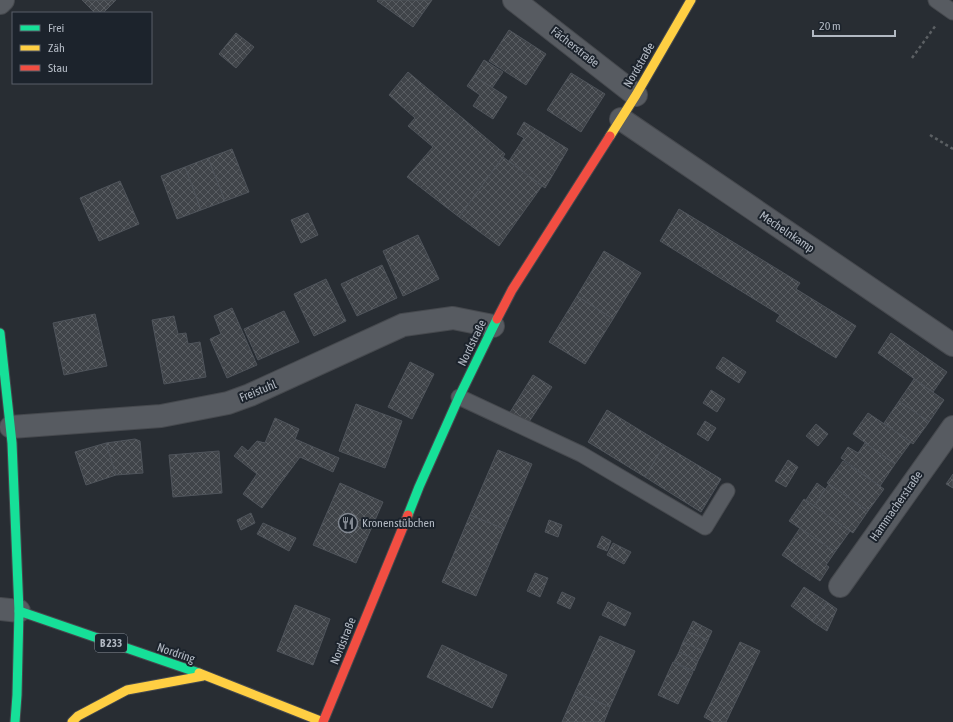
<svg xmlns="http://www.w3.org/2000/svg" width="953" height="722" viewBox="0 0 953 722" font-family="'Asap Condensed',sans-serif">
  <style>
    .building { fill: url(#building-cross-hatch); stroke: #4f545b }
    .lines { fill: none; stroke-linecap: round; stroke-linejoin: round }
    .lane-casing { stroke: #46494e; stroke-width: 17 }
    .street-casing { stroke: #46494e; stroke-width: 24 }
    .fast-casing { stroke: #46494e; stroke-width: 11 }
    .slow-casing { stroke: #46494e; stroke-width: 11 }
    .jam-casing { stroke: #46494e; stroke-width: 11 }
    .path { stroke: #5c6064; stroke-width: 2.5; stroke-dasharray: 3 3; stroke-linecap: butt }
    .lane { stroke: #575b61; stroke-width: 15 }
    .street { stroke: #575b61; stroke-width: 22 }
    .fast { stroke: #16e098; stroke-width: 9 }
    .slow { stroke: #ffcf43; stroke-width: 9 }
    .jam { stroke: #f24e42; stroke-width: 9 }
    .labels { text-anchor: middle; stroke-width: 4; stroke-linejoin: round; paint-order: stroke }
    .shield { fill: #1c232c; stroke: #858c96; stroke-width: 1 }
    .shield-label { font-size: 11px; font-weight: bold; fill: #b2b9c3 }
    .street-label { font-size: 12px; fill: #b2b9c3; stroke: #1c232c }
    .poi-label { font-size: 12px; fill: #b2b9c3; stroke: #1c232c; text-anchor: start }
  </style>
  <defs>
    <pattern id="building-cross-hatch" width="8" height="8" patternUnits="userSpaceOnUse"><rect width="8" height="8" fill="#404449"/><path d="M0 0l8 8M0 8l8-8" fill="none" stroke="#595d62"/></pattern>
  </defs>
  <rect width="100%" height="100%" fill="#282d33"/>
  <g class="building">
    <path d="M82,0H116L103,13H95Z"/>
    <path d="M379,0H432L413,27L377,1Z"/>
    <path d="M509,30L546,54L526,85L489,61Z"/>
    <path d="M236,33L254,47L236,68L219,54Z"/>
    <path d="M484,60L503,72L492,88L474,76Z"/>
    <path d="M408,72L505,154L459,217L407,177L433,147L408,126L415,118L389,95Z"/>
    <path d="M571,73L605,94L581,132L547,110Z"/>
    <path d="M474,76L507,97L493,119L473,106L480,95L467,86Z"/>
    <path d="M524,122L568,149L545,188L509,161L524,138L517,134Z"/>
    <path d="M232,149L249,192L225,201L208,158Z"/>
    <path d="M503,157L542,186L499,246L459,217Z"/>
    <path d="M208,158L225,201L201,210L185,167Z"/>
    <path d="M185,167L201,210L177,219L161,176Z"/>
    <path d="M120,181L139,224L99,241L80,198Z"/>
    <path d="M679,209L800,283L796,289L856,326L836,358L776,321L780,315L660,241Z"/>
    <path d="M308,213L318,235L301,243L291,220Z"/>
    <path d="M418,235L439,279L403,296L383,251Z"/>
    <path d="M604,251L641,273L613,319L577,296Z"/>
    <path d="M382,265L397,298L357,316L341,284Z"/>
    <path d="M326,279L346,321L314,336L294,294Z"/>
    <path d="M577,296L613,319L585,364L549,342Z"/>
    <path d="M232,308L257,365L227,378L210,339L221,334L214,316Z"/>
    <path d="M284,311L299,342L258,360L244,329Z"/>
    <path d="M95,314L107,366L64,375L53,323Z"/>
    <path d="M174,316L178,334L186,333L188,344L200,342L206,377L164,384L152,320Z"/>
    <path d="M891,333L947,372L933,392L878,353Z"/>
    <path d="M723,357L746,372L739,383L716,368Z"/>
    <path d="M410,362L434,374L412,419L388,407Z"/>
    <path d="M533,375L552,387L527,425L509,414Z"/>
    <path d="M914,379L944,400L929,422L899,401Z"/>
    <path d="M711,390L725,399L717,412L703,403Z"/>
    <path d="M899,401L929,422L913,444L884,423Z"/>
    <path d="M356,404L402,421L385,468L339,451Z"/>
    <path d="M607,410L664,445L645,477L588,442Z"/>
    <path d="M868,413L911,442L895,464L853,434Z"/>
    <path d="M275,418L299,429L295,439L339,458L333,472L300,457L262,508L243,494L257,474L234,456L242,446L248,451L257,441L265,443Z"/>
    <path d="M705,421L716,428L708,441L697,434Z"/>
    <path d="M816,424L828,434L818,446L806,436Z"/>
    <path d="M135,439L140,441L143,473L116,475L106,443Z"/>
    <path d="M106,443L116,475L86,485L75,452Z"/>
    <path d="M865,443L895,464L880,486L841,458L848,447L858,453Z"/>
    <path d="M664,445L721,479L701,512L645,477Z"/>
    <path d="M498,450L532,464L504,529L470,515Z"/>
    <path d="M219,451L222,493L173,497L169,455Z"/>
    <path d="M788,460L798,467L786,487L775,481Z"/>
    <path d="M843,461L884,489L868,511L827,483Z"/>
    <path d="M953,474V488L946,484Z"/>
    <path d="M340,483L383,502L356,563L313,545Z"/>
    <path d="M817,483L825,489L814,506L806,500Z"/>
    <path d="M829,484L868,511L853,533L814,506Z"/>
    <path d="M804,499L850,531L835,552L789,521Z"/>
    <path d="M251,513L255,523L241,530L237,520Z"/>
    <path d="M470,515L504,529L476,596L442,582Z"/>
    <path d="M549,520L562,525L558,537L545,532Z"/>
    <path d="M263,523L296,538L289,551L257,534Z"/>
    <path d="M800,528L835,552L826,565L829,567L820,581L782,555Z"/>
    <path d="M602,536L611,541L607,551L597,547Z"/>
    <path d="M613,543L631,552L624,564L607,555Z"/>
    <path d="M535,573L548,578L540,597L527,591Z"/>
    <path d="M804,587L827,602L813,622L791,606Z"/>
    <path d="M562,592L575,598L570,609L557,603Z"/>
    <path d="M608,602L631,613L625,626L602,615Z"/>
    <path d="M827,602L837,609L827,631L813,622Z"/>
    <path d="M295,605L330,619L313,665L277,651Z"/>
    <path d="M693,621L712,631L708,640L688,632Z"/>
    <path d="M688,632L708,640L703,651L683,642Z"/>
    <path d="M600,636L635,651L610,707L575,692Z"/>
    <path d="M683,642L703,651L698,661L679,652Z"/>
    <path d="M740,642L760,651L726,722H713L704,717Z"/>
    <path d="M442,645L507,675L492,708L427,677Z"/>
    <path d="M679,652L698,661L694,671L674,662Z"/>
    <path d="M673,662L693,672L678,704L658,695Z"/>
    <path d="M575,692L610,707L604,722H562Z"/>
  </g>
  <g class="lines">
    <g class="lane-casing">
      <g id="lane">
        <path d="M936,0L953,12"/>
        <path d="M459,397L581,454L705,527L727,491"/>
      </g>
    </g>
    <g class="street-casing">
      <g id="street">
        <path d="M514,0L636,95"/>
        <path d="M0,3L3,0"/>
        <path d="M621,119L953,345"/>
        <path d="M11,427L161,416L228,403L250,395L403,325L453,318L493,326"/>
        <path d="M840,586L953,427"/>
        <path d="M0,609L19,611"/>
      </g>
    </g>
    <g class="fast-casing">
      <g id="fast">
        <path d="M0,333L12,443L19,611"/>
        <path d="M408,515L419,487L459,397L497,319"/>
        <path d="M15,722L17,695L19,611L199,673"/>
      </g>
    </g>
    <g class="slow-casing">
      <g id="slow">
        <path d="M610,136L636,95L691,0"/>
        <path d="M199,673L323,722"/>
        <path d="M72,722L78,716L127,690L203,676"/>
      </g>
    </g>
    <g class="jam-casing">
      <g id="jam">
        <path d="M497,319L512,290L610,136"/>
        <path d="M323,722L408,515"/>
      </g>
    </g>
    <g class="path">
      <path d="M912,58L936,25"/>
      <path d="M930,135L953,149"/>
    </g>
    <use href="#lane" class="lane"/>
    <use href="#street" class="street"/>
    <use href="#fast" class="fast"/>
    <use href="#slow" class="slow"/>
    <use href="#jam" class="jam"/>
  </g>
  <defs>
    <g id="restaurant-ring" transform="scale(1)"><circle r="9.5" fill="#1c232c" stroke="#828891" stroke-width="1.5"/><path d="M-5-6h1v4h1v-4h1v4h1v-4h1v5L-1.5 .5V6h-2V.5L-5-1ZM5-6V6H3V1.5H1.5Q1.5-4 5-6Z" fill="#828891"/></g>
  </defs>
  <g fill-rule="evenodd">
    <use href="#restaurant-ring" x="348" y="523"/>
  </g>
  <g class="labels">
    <rect class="shield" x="95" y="634" width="32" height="18" rx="3"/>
    <g class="shield-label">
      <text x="111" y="647">B 233</text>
    </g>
    <g class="street-label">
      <text transform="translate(575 47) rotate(38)" y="4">Fächerstraße</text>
      <text transform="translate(639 65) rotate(-60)" y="4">Nordstraße</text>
      <text transform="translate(787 232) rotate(34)" y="4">Mechelnkamp</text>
      <text transform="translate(472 343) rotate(-64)" y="4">Nordstraße</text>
      <text transform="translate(258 391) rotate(-22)" y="4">Freistuhl</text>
      <text transform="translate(896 506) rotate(-55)" y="4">Hammacherstraße</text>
      <text transform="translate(343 641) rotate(-68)" y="4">Nordstraße</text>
      <text transform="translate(176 653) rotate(19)" y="4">Nordring</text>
    </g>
    <g class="poi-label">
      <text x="362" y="527">Kronenstübchen</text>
    </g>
  </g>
  <rect x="12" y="12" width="140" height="72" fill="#1c232c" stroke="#585f68"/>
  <rect x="20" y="25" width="20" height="6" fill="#16e098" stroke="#585f68"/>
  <text x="48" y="32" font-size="12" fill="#b2b9c3">Frei</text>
  <rect x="20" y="45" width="20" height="6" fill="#ffcf43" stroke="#585f68"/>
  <text x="48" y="52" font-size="12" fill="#b2b9c3">Zäh</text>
  <rect x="20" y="65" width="20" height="6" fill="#f24e42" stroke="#585f68"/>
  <text x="48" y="72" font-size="12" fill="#b2b9c3">Stau</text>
  <path d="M813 30v6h82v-6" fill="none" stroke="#b2b9c3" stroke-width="2"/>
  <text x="819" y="30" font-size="12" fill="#b2b9c3" stroke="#1c232c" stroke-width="3" paint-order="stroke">20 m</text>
</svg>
